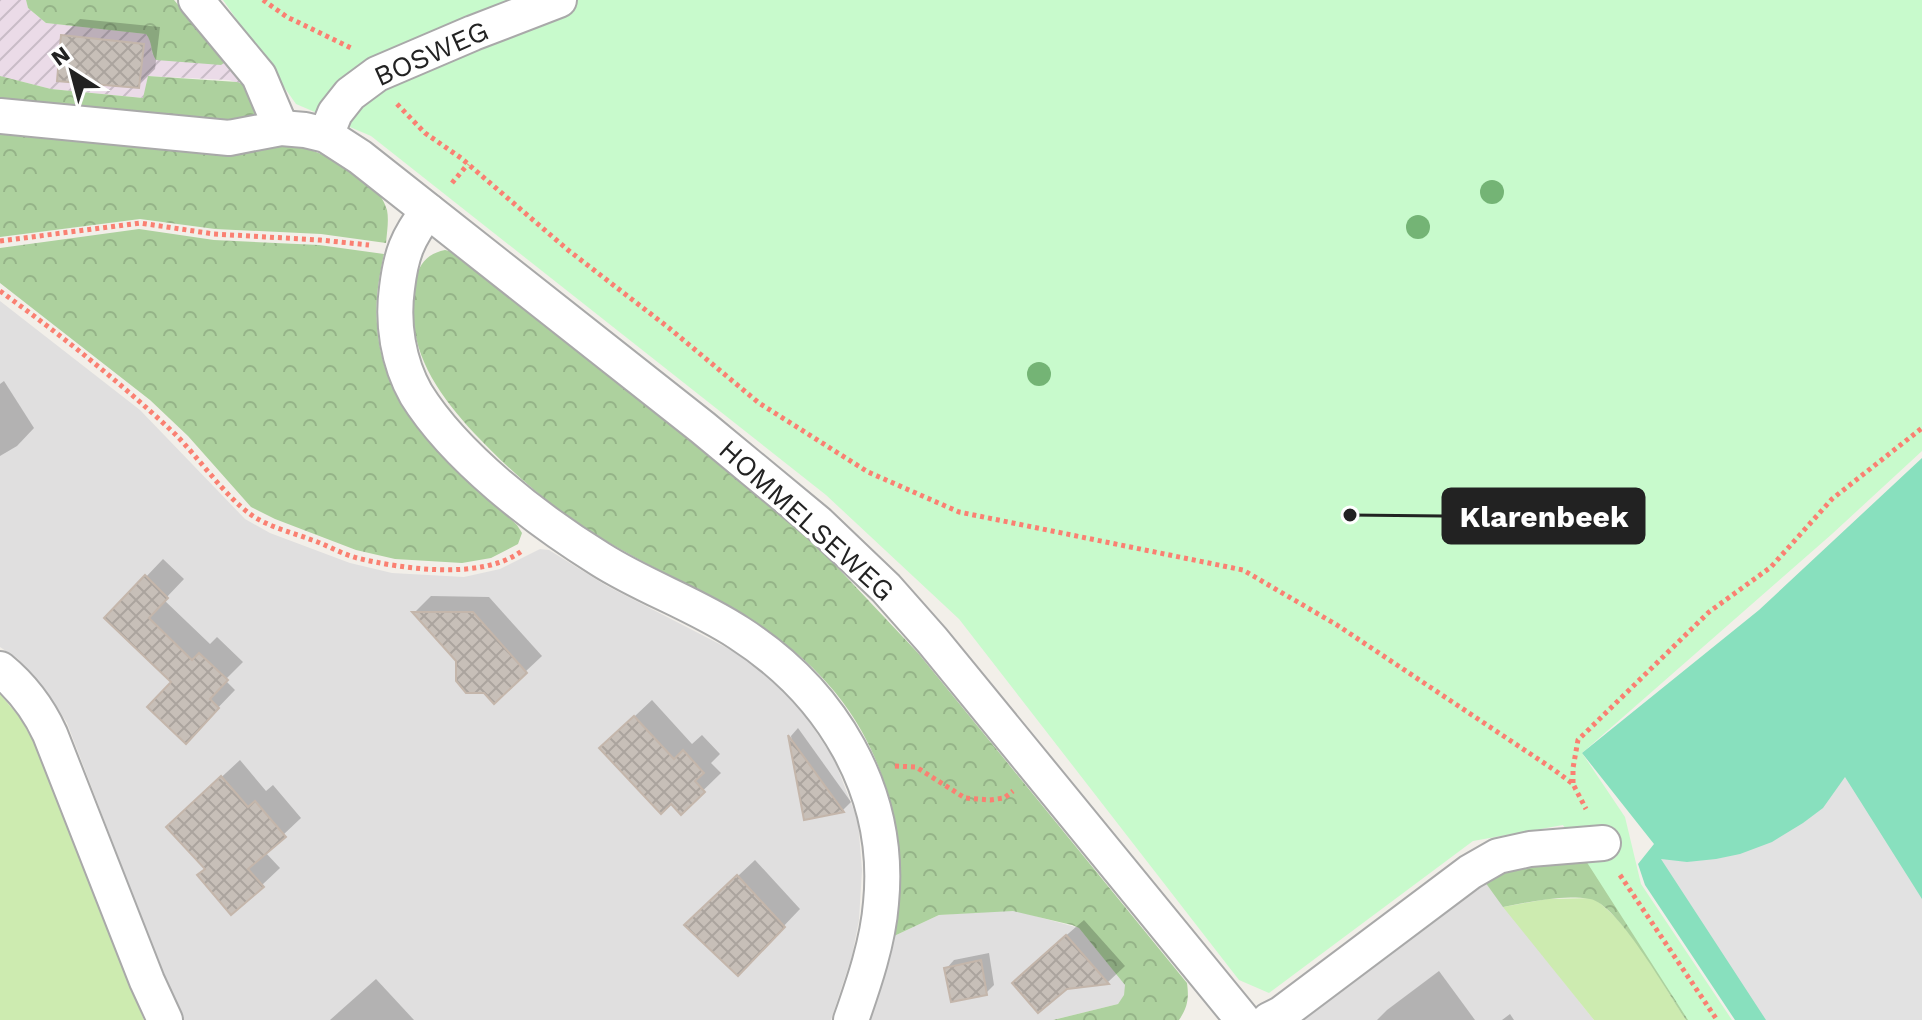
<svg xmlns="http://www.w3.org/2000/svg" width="1922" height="1020" viewBox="0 0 1922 1020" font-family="'Work Sans',sans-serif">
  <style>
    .residential { fill: #e0dfdf }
    .industrial { fill: url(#industrial-furrows) }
    .grass { fill: #cdebb0 }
    .forest { fill: url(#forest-crowns) }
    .park { fill: #c8facc }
    .pitch { fill: #88e0be }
    .parking { fill: #e2e2e2 }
    .shadow { fill: #0003 }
    .building { fill: url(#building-cross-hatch); stroke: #c4b6ab; stroke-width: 2 }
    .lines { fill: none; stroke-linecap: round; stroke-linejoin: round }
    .minor-casing { stroke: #a9a9a9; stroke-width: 38 }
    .path { stroke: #fa8072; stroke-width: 5; stroke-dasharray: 4 4; stroke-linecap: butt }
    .minor { stroke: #fff; stroke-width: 34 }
    .tree { fill: #74b475 }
    .labels { text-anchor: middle; stroke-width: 7; stroke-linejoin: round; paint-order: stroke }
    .street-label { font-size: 28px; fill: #222; stroke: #fff }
    .leader { fill: none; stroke: #222; stroke-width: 3 }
    .callout-dot { fill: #222; stroke: #fff; stroke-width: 3 }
    .callout { fill: #222; stroke: #222; stroke-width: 3 }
    .callout-label { font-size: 30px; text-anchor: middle; font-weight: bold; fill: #fff }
  </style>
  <defs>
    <pattern id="industrial-furrows" width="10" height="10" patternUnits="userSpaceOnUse" patternTransform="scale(2)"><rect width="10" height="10" fill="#ebdbe8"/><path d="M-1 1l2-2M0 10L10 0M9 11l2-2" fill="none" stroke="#c9bcc7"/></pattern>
    <pattern id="forest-crowns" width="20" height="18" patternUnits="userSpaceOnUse" patternTransform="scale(2)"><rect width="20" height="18" fill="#add19e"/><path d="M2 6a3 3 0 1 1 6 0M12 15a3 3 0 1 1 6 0" fill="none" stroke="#95b388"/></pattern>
    <pattern id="building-cross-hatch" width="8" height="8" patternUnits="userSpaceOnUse" patternTransform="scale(2)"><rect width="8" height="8" fill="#c7bfb8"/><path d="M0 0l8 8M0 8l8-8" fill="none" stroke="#aba49e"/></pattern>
  </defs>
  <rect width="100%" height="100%" fill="#f2efe9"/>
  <g class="residential">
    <path d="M0,301L140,410L245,519L270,533L350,563L392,573L464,577L500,569L540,549L549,550L607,586L735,652L770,678L802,711L834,759L858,821L862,870L859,920L852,956L831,1020H184L156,956L67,723L45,689L18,659L0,647Z"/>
    <path d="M1485,882L1594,1020H1299Z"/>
    <path d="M1013,910L1079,928L1126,985L1124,996L1118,1004L1053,1020H869L883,977L892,937L939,915Z"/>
  </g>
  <path class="industrial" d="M0,0H26L28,8L46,23L146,34L151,41L152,54L224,59L248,86L229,80L148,76L144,98L51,89L0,76Z"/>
  <g class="grass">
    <path d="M0,694L21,719L33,741L144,1020H0Z"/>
    <path d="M1593,898C1634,927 1658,978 1686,1020H1594L1503,907L1547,899Z"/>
  </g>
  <g class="forest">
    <path d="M26,0H174L224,59V63L221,65L156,60C150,51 153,43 146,34L46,23L28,8Z"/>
    <path d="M0,76L51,89L143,98L148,76L237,82L248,86L258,102C256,118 251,121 235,124L0,104Z"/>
    <path d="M0,132L290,144C320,150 379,177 387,210C389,220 387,232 386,243L321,234L215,229L140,219L0,237Z"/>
    <path d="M139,229L214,240L319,245L384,254C381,268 378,283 377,297C370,407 445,459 517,525L522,533L518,544L491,558L462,563L395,559L356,550L275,519L251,507L188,436L150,400L0,283V248Z"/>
    <path d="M445,250L457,253L572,342L804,532L918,653L1187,983C1189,998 1188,1007 1179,1020H1053L1118,1004L1124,995L1125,985L1079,928L1072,925L1013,911L939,915L892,937C912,849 888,750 827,683C766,614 677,584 599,537C553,509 511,472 474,433C442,398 414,361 413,312C413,285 414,256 445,250Z"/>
    <path d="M1592,861L1709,1020H1686C1669,995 1617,903 1590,899C1562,894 1530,902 1503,907L1485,882C1520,863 1553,861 1592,861Z"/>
  </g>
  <path class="park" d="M223,0H1922V451L1832,534L1582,753L1625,817L1641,884L1732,1020H1688L1563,825L1473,841L1269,993L1239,980L959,619L826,495L371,136L296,104Z"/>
  <path class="pitch" d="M1922,458V1020H1735L1645,885L1638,864L1654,844L1582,753L1759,610Z"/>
  <path class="parking" d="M1845,777L1922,899V1020H1766L1661,859L1687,862L1716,859L1740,854L1772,842L1803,823L1823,808Z"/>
  <g class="shadow">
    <path d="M80,19L160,27L155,69L138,86L63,36Z"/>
    <path d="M4,381L34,428L17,446L0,456V384Z"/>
    <path d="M163,559L184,579L164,600L210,644L217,637L243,662L225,680L235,690L186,741L174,682L107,618Z"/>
    <path d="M431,596L489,597L542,656L494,701L415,612Z"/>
    <path d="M652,700L692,744L702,735L720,754L711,763L721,773L681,812L619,731Z"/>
    <path d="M798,728L851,802L843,810L806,817L791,736Z"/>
    <path d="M240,760L266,791L273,785L301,818L265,852L280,868L262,885L207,868L186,810Z"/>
    <path d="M755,860L800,909L738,974L703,909Z"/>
    <path d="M1084,920L1125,966L1108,982L1067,987L1032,965Z"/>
    <path d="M989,953L994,985L986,993L946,969L954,960Z"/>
    <path d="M1439,971L1475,1020H1377L1387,1010Z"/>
    <path d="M376,979L414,1020H330Z"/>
    <path d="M1510,1014L1514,1020H1502Z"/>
  </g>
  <g class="building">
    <path d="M61,35L144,44L139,88L57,81Z"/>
    <path d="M145,575L168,598L149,618L192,660L199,653L228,680L210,699L219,708L186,744L147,707L171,682L104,618Z"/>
    <path d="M412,612H473L527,673L494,704L484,693H466L456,681V661Z"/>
    <path d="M634,716L674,759L683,750L704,773L695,781L705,792L681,815L671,804L661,814L599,748Z"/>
    <path d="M788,735L844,812L804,820Z"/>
    <path d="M221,776L248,807L255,801L286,837L248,869L264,887L231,915L197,875L205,869L166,827Z"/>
    <path d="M737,875L785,927L738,976L684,925Z"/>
    <path d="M1066,935L1109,984L1067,989L1038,1013L1012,983Z"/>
    <path d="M981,960L987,995L951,1002L944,968Z"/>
  </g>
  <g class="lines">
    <g class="minor-casing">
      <g id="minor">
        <path d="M196,0L259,76L281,128"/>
        <path d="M0,116L229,138L281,128L305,130L326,135L360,157L702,427L818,523L886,588L932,640L1243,1020"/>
        <path d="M326,135L335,113L350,94L377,74L473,33L559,0"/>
        <path d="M428,211C407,238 401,255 397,288C392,323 398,362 416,394C455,457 537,520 600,559C644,587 695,604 739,633C831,692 892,791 881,903C878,942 864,983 851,1020"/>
        <path d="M0,669C22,687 38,708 50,734L147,981L165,1020"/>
        <path d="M1269,1020L1281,1014L1470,872L1498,856L1530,849L1603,843"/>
      </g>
    </g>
    <g class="path">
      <path d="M263,0L287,17L351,48"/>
      <path d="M397,104L425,133L461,158L568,250L669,328L759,403L868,472L959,512L1243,570L1337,625L1553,769L1573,784L1586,809"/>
      <path d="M452,183L468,164"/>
      <path d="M0,241L140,223L214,234L320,240L369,245"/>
      <path d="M0,291C61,335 120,382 175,434C198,457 225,496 250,514C268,527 291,532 312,540C327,545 342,554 357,558C402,569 484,581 523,550"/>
      <path d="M895,766L916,767L965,798L990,800L1004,798L1013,791"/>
      <path d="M1573,783V768L1578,740L1709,612L1771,567L1832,499L1922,428"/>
      <path d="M1620,875L1717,1020"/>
    </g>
    <use href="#minor" class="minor"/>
  </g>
  <g class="tree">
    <circle cx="1492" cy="192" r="12"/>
    <circle cx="1418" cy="227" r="12"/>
    <circle cx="1039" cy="374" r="12"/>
  </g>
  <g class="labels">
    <g class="street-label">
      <text transform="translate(431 53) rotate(-24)" y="10">BOSWEG</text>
      <text transform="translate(807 520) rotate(42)" y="10">HOMMELSEWEG</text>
    </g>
  </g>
  <path class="leader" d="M1350 515L1443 516"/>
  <circle class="callout-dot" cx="1350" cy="515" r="8"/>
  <rect class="callout" x="1443" y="489" width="201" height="54" rx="8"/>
  <g class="callout-label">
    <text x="1544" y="527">Klarenbeek</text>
  </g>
  <g transform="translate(72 72) rotate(324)" stroke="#ffffff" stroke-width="6" paint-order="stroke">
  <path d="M0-6L14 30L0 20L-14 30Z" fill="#222222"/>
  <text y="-12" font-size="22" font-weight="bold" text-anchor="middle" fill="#222222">N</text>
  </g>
</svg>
